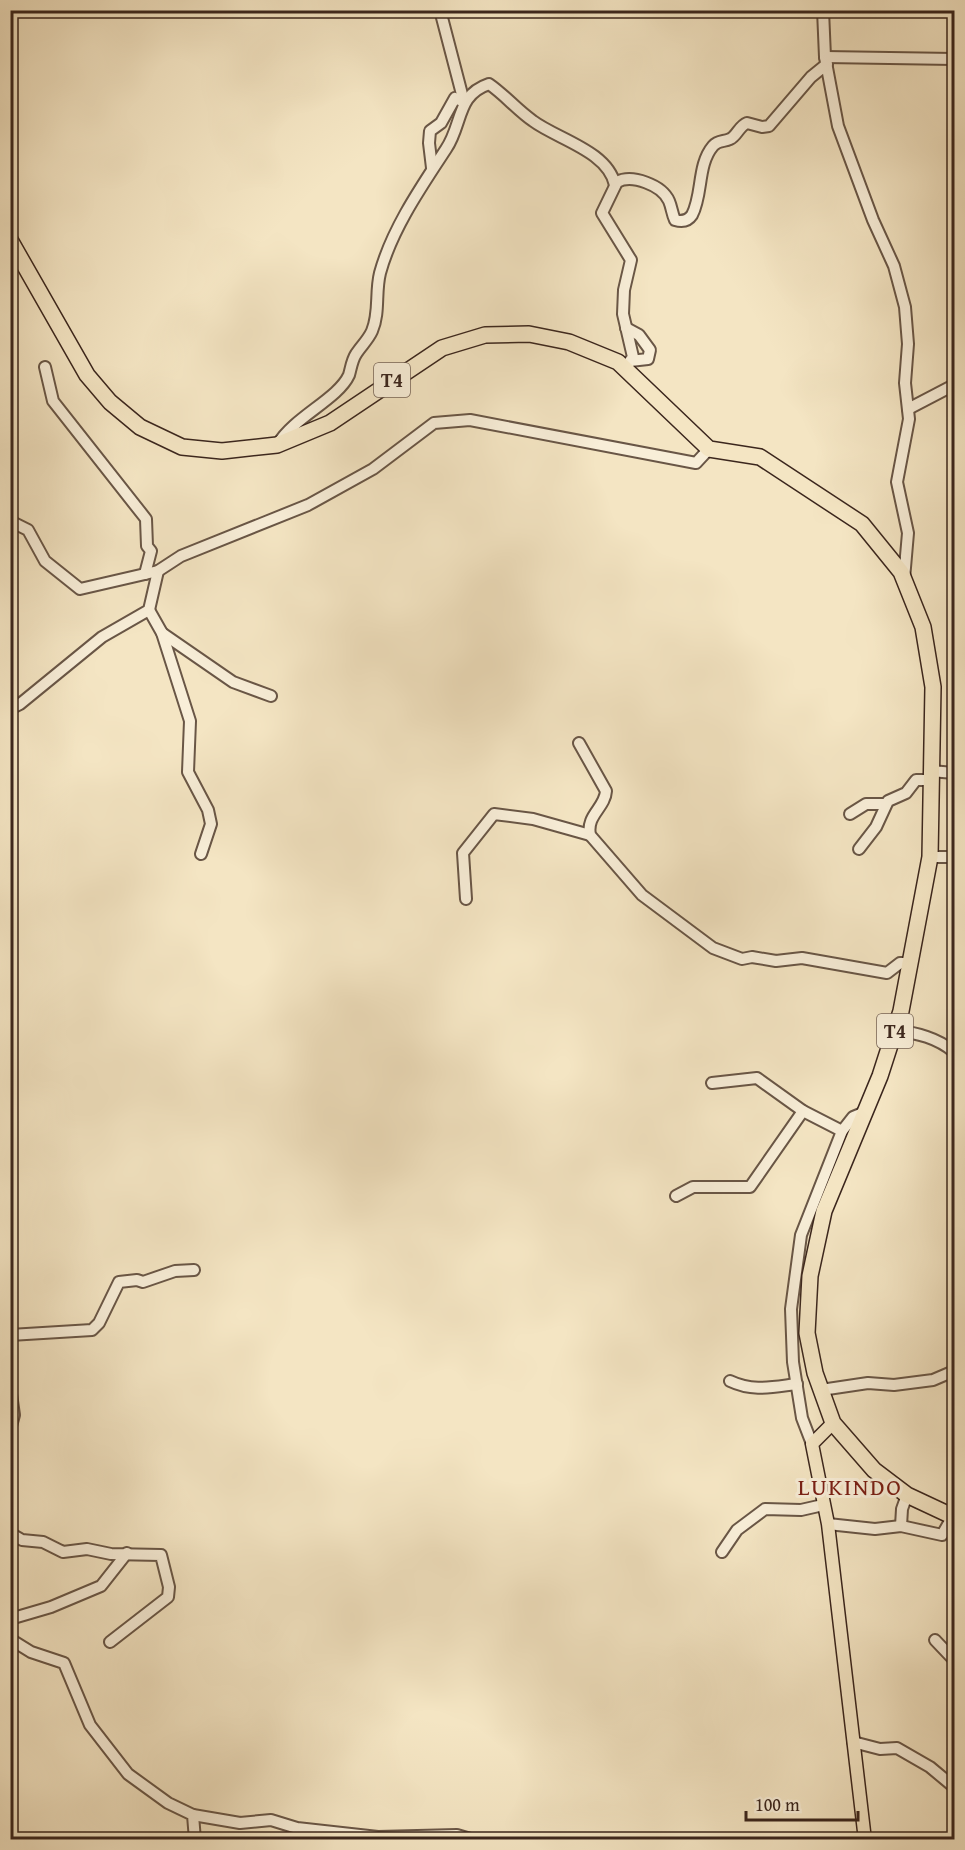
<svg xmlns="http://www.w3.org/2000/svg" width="965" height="1850" viewBox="0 0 965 1850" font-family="'Gentium Book Plus',serif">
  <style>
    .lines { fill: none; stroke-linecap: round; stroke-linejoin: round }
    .minor-casing { stroke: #695646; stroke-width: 14 }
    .major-casing { stroke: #3b261d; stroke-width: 15 }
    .highway-casing { stroke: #3b261d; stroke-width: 18 }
    .minor { stroke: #f8eed8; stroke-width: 10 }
    .major { stroke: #f4e5c3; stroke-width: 12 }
    .highway { stroke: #f4e5c3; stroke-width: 15 }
    .labels { text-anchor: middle; stroke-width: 6; stroke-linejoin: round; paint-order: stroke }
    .shield { fill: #f8eed8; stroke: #746255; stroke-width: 1.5 }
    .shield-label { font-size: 20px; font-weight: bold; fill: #3b261d }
    .quarter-label { font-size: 24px; letter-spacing: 1.5px; fill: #7a1f14; stroke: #f8eed8 }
  </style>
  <rect width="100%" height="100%" fill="#f4e5c3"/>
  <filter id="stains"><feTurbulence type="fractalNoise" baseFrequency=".00333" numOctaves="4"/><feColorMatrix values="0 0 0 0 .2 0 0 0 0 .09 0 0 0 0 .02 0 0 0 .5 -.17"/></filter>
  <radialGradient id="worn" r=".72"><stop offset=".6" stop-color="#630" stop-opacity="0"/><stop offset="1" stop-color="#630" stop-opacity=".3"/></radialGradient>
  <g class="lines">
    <g class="minor-casing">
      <g id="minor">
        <path d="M440,10L464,102"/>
        <path d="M823,10L825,57L838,126L873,220L894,266L905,307L908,344L905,383L909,419L897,482L908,533L904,579"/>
        <path d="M825,57L954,59"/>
        <path d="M432,168L429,143L430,131L441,123L455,98L464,102"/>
        <path d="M626,328L639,335L650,350L648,359L630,361"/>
        <path d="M45,367L53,401L146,519L147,546L151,551L145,574"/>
        <path d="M626,367L633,357L623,314L624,290L631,260L602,213L617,182C632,174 662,185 669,201C672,208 672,214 675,220C682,222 688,221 692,215C703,194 697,165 713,146C718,140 724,142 730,139C737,136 739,126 747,123L762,127L769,126L811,77L827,64"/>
        <path d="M908,409L954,385"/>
        <path d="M278,444C294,417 338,399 349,375C351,368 352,360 356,354C361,346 368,340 372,331C380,312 375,293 380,273C392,229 421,187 446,149C463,124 456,95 489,84C505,95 517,110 533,121C557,139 608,151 615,185"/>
        <path d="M10,521L28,530L45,561L80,589L158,571L181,556L308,505L373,469L434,423L470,420L696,463L709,449"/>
        <path d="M149,610L162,633L190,721L188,772L208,810L211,824L201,854"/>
        <path d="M162,633L233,682L271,696"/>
        <path d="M10,709L20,704L102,637L149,610L158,571"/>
        <path d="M579,743L606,791C605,808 586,815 590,835L642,895L713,948L742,959L752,957L776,961L802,958L887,973L900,963H910"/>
        <path d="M931,771L954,773"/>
        <path d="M850,814L866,804H884"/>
        <path d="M859,849L876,827L888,801L906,793L916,780H931"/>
        <path d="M930,857H954"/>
        <path d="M466,899L463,853L494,814L533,819L590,835"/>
        <path d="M895,1030C917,1033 938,1038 954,1052"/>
        <path d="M712,1083L757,1078L803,1111L842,1131"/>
        <path d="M676,1196L693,1187H750L803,1111"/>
        <path d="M10,1335L92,1330L99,1323L119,1282L137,1280L143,1282L175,1271L194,1270"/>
        <path d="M730,1381C753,1392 772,1387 797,1384"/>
        <path d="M10,1387L14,1415L10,1430"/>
        <path d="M821,1390L868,1383L894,1385L933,1380L954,1371"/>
        <path d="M812,1444L802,1418L793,1362L791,1309L801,1235L842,1131L853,1117L865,1112"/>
        <path d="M828,1524L875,1529L901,1526L942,1535L953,1516"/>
        <path d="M901,1526L902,1509L907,1495"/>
        <path d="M10,1533L22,1540L43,1542L63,1552L87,1549L111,1554L161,1555L169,1587L168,1597L110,1642"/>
        <path d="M722,1552L737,1530L765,1509L801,1510L823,1505"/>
        <path d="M10,1619L51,1607L101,1586L127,1553"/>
        <path d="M10,1639L31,1652L64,1663L90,1725L128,1774L168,1803L193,1815L195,1840"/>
        <path d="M935,1640L954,1660"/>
        <path d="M853,1742L880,1749L897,1748L930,1767L954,1787"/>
        <path d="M193,1815L240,1823L271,1820L297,1828L378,1837L457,1835L474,1840"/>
      </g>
    </g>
    <g class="major-casing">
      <path id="major" d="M833,1423L812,1444L828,1524L865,1840"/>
    </g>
    <g class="highway-casing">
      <path id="highway" d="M10,240L87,375L110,402L140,427L182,447L222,451L277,445L330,423L442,348L485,335L529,334L569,342L618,362L709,449L760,457L862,524L901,572L923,627L933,687L930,857L901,1011L880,1076L824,1211L810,1276L807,1333L815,1373L833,1423L874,1470L907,1495L954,1517"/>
    </g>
    <use href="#minor" class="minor"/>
    <use href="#major" class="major"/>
    <use href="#highway" class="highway"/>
  </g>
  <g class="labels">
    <g class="shield">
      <rect x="374" y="363" width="36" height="34" rx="4.5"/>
      <rect x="877" y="1014" width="36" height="34" rx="4.5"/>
    </g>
    <g class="shield-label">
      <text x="392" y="387">T4</text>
      <text x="895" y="1038">T4</text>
    </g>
    <g class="quarter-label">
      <text x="850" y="1495">LUKINDO</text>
    </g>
  </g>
  <rect width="965" height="1850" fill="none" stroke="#f4e5c3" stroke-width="36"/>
  <rect x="12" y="12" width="941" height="1826" fill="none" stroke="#3b261d" stroke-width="3"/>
  <rect x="18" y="18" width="929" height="1814" fill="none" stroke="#3b261d" stroke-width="1.5"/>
  <path d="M746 1811v9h112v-9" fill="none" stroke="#3b261d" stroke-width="3"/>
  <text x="755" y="1811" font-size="18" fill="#3b261d" stroke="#f8eed8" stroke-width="4.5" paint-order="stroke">100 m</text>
  <rect width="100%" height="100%" filter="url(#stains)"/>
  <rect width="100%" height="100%" fill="url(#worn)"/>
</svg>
